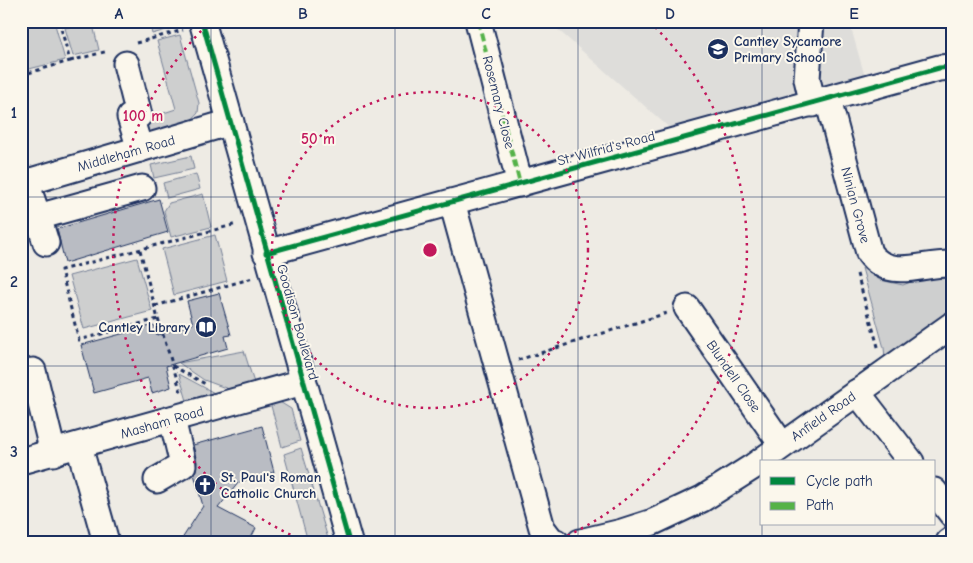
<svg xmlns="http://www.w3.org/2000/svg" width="973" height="563" viewBox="0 0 973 563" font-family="'Comic Neue',sans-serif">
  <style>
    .built { fill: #deddda }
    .green { fill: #cecfcf; stroke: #747f96 }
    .building { fill: #b9bcc3; stroke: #1b2f5e }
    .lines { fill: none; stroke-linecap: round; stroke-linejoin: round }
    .minor-casing { stroke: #1b2f5e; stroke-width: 29 }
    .path { stroke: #1b2f5e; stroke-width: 3; stroke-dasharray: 4 4; stroke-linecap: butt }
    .minor { stroke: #fbf7ec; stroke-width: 25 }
    .quiet { stroke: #55b248; stroke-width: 4; stroke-dasharray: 8 4; stroke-linecap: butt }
    .cycleway-casing { stroke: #fbf7ec; stroke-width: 8 }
    .cycleway { stroke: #00873e; stroke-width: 5 }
    .grid { fill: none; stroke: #1b2f5e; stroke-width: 1; stroke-opacity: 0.55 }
    .ring { fill: none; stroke: #c2185b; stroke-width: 2.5; stroke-dasharray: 2.5 5 }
    .labels { text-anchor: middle; stroke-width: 4; stroke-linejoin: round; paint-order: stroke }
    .poi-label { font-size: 14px; font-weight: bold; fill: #1b2f5e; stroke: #fbf7ec; text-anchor: start }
    .street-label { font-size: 14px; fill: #1b2f5e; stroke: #fbf7ec }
    .centre { fill: #c2185b; stroke: #fbf7ec; stroke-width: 2.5 }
    .ring-label { font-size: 15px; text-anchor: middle; font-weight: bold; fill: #c2185b; stroke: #fbf7ec; stroke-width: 4; stroke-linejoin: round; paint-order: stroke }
    .neatline { fill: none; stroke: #1b2f5e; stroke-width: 2 }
    .grid-label { font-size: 16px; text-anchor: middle; font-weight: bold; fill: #1b2f5e }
  </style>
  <rect width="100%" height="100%" fill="#eeebe4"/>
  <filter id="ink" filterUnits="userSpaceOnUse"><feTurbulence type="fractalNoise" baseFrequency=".02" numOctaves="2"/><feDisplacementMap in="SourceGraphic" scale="10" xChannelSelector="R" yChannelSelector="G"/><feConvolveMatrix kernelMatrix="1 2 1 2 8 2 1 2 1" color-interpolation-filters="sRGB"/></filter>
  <g filter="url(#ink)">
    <path class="built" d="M548,21H849L865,77L672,130Z"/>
    <g class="green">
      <path d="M21,21H54L65,60L21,71Z"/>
      <path d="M92,21L99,50L73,56L65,28Z"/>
      <path d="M149,21H175L177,27L152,34Z"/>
      <path d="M180,35L199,103L198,113L189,123L145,137L142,120L176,109L157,41Z"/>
      <path d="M191,156L194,169L154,178L151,165Z"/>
      <path d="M196,174L200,189L167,198L163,183Z"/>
      <path d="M203,194L211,227L171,237L164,211L169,203Z"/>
      <path d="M215,235L227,281L174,295L162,249Z"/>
      <path d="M137,258L152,311L84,329L69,276Z"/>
      <path d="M862,268L880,280L903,285L926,276H952V315L886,366L884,348Z"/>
      <path d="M244,351L254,383L231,390L204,380L179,363Z"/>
      <path d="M179,374L220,396L188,404Z"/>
      <path d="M278,401L291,409L300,441L282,447L270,402Z"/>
      <path d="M301,448L329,542H308L284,454Z"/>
    </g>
    <g class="building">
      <path d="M159,199L168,232L65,263L57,229Z"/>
      <path d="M219,293L231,335L225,336L228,348L166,366L171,387L152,393L148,378L94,393L81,345L154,325L157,335L193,324L187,301Z"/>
      <path d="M262,426L274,472L239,482L218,508L256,528L249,542H180L203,506L194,474L196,470L197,462L193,445Z"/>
    </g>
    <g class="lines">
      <g class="minor-casing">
        <g id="minor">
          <path d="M202,21L349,542"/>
          <path d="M478,21L520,184"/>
          <path d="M811,21L807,79L813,104"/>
          <path d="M126,64L139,115L130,117L140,149"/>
          <path d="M828,100L869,253C890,282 924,262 952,264"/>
          <path d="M26,182L38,217L142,188"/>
          <path d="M21,184L231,122"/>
          <path d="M452,202L542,528L552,541L556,542"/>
          <path d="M38,217L46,243"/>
          <path d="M266,253L939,68L952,67"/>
          <path d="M687,308L782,445"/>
          <path d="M33,371L53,453"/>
          <path d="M857,392L911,462"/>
          <path d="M79,446L106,542"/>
          <path d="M21,461L303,382"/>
          <path d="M157,480L183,465L172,419"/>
          <path d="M934,491L952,514"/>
          <path d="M580,542L622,532L653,522L702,499L754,466L952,325"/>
          <path d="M949,542L952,540"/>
        </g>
      </g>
      <g class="path">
        <path d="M136,43L183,30"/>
        <path d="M70,61L108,51"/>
        <path d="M21,75L70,61L59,21"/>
        <path d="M140,250L158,319L79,340L61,270L237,224"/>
        <path d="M857,274L879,350"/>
        <path d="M155,306L253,278"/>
        <path d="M158,319L181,392"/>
        <path d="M518,360L667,313"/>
        <path d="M173,366L207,385"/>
      </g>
      <use href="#minor" class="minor"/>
      <path class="quiet" d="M478,21L520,184"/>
      <g class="cycleway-casing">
        <g id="cycleway">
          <path d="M202,21L349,542"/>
          <path d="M266,253L939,68L952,67"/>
        </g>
      </g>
      <use href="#cycleway" class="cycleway"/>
    </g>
  </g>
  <path class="grid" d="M211,21V542M395,21V542M578,21V542M762,21V462M21,197H952M21,366H952M762,524V542"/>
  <g class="ring">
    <circle cx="430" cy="250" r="158"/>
    <path d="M304 541A317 317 0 0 1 210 22M650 22A317 317 0 0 1 556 541"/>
  </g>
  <defs>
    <g id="school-disc" transform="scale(1.125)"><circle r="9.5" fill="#1b2f5e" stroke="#fbf7ec"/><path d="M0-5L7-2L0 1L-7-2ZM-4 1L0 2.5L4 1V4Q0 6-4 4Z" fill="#fff"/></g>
    <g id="library-disc" transform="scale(1.125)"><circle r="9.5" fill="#1b2f5e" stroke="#fbf7ec"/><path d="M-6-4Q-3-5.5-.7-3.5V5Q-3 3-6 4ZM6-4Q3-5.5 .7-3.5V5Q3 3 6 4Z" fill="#fff"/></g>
    <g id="church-disc" transform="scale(1.125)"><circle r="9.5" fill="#1b2f5e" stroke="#fbf7ec"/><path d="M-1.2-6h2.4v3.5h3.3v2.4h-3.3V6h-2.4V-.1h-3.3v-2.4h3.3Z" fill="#fff"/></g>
  </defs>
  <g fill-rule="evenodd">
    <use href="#school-disc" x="718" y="49"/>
    <use href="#library-disc" x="206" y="327"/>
    <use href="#church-disc" x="205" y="485"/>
  </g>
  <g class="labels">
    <g class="poi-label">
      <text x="734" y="46">Cantley Sycamore<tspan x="734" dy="16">Primary School</tspan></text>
      <text x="190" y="332" text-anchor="end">Cantley Library</text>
      <text x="221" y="482">St. Paul's Roman<tspan x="221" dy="16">Catholic Church</tspan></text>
    </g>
    <g class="street-label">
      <text transform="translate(499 102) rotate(76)" y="5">Rosemary Close</text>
      <text transform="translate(606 148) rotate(-15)" y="5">St. Wilfrid's Road</text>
      <text transform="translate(126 153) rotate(-16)" y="5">Middleham Road</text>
      <text transform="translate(856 205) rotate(75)" y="5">Ninian Grove</text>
      <text transform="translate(298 322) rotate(74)" y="5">Goodison Boulevard</text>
      <text transform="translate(734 376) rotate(55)" y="5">Blundell Close</text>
      <text transform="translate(823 416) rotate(-35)" y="5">Anfield Road</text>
      <text transform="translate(162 422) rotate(-16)" y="5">Masham Road</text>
    </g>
  </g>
  <circle cx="430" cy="250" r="8" class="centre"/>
  <g class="ring-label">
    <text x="143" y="121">100 m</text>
    <text x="318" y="144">50 m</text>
  </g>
  <rect width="973" height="563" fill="none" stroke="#fbf7ec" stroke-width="55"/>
  <rect x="760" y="460" width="175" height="65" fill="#fbf7ec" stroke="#a1a7b3"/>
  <rect x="770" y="477" width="25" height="8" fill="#00873e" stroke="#a1a7b3"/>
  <text x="806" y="486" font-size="15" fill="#1b2f5e">Cycle path</text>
  <rect x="770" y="502" width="25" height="8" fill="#55b248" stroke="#a1a7b3"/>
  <text x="806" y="510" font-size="15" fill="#1b2f5e">Path</text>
  <rect x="28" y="28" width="918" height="508" class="neatline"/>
  <g class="grid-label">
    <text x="119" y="19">A</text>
    <text x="303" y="19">B</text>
    <text x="486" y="19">C</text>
    <text x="670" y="19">D</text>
    <text x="854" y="19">E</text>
    <text x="14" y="118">1</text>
    <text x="14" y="287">2</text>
    <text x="14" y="457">3</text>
  </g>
</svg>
